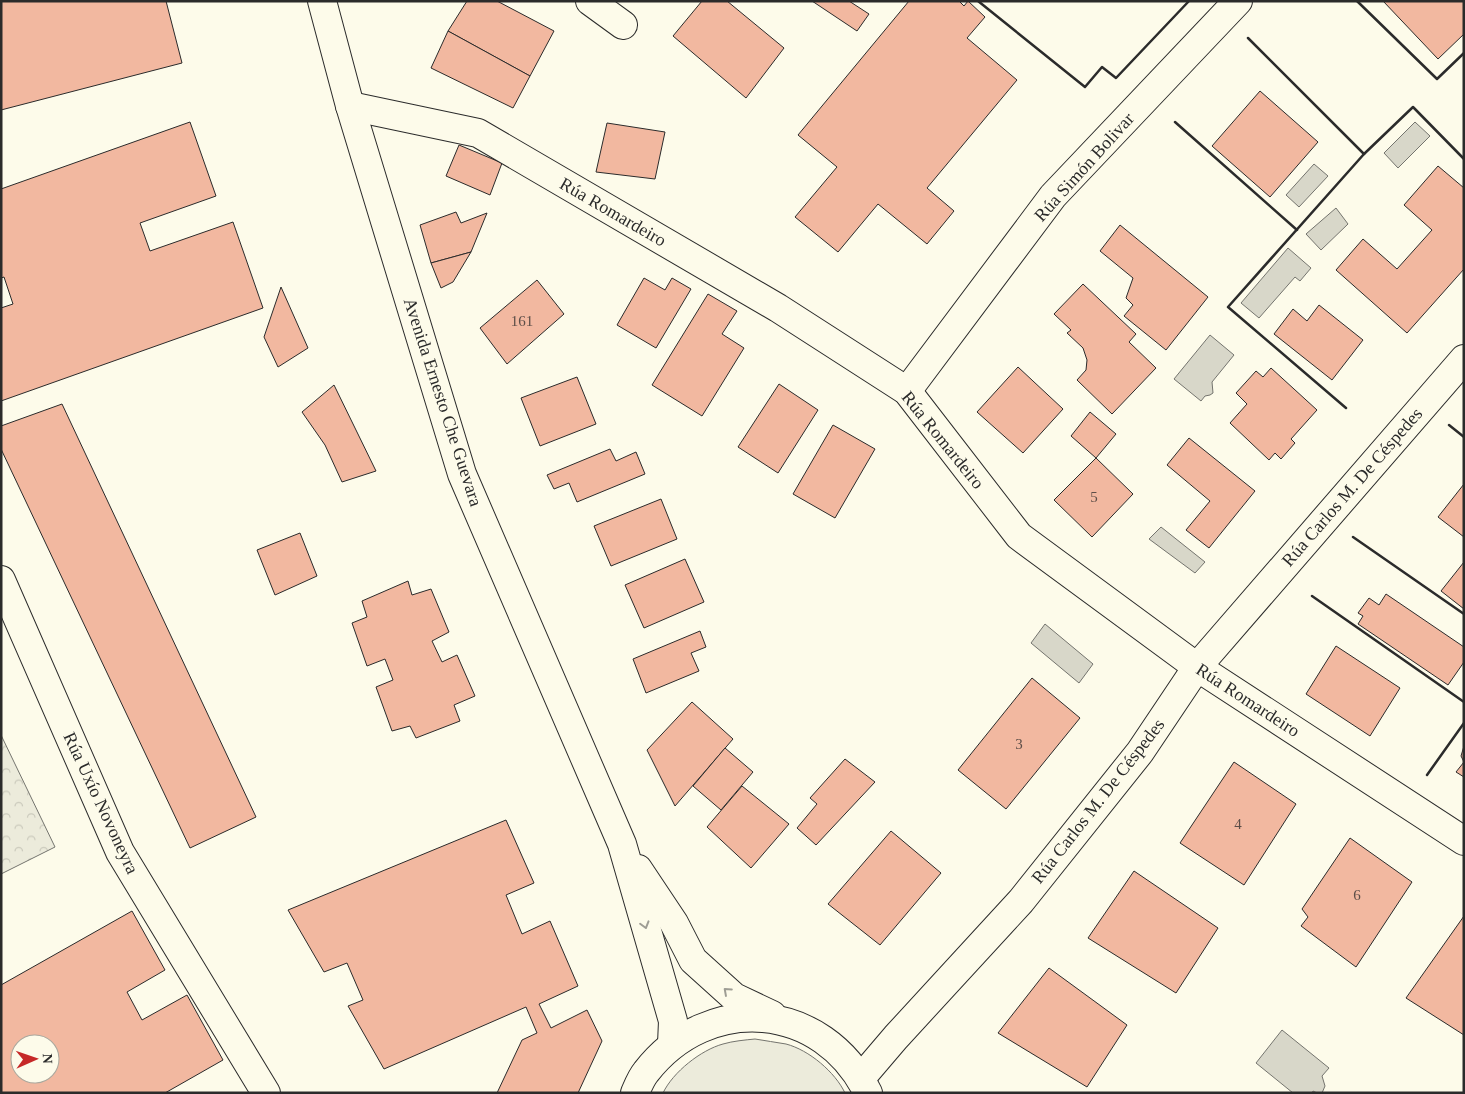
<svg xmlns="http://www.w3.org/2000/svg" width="1465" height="1094" viewBox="0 0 1465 1094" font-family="Georgia,serif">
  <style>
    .forest { fill: url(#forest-crowns); stroke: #74746e }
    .garden { fill: #ecebdb; stroke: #74746e }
    .water { fill: #d8d7c9; stroke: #74746e }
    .building { fill: #f2b8a0; stroke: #2b2b2b; fill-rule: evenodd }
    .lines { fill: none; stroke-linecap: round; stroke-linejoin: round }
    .street-casing { stroke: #2b2b2b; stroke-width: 30 }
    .secondary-casing { stroke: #2b2b2b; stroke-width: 30 }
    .street { stroke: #fdfbea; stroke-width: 28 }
    .secondary { stroke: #fdfbea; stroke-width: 28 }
    .wall { stroke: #2b2b2b; stroke-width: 2.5 }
    .oneway { stroke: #9e9d94 }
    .labels { text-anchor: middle; stroke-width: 4; stroke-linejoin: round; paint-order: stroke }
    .number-label { font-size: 15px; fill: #5d4e48 }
    .street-label { font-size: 18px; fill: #2b2b2b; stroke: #fdfbea }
  </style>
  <defs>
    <pattern id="forest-crowns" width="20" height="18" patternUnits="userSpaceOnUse" patternTransform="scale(1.25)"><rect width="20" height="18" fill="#ecebdb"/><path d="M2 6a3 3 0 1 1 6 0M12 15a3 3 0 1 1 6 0" fill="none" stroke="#cbcabc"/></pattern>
  </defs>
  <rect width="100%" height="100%" fill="#fdfbea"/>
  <path class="forest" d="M1,735L55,847L1,874Z"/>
  <path class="garden" d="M755,1039C765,1041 776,1042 786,1044C809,1050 835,1072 845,1093H663C673,1072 701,1050 723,1044C733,1041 745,1040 755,1039Z"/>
  <g class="water">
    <path d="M1415,122L1430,136L1398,168L1384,153Z"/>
    <path d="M1314,164L1328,176L1299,207L1286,195Z"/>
    <path d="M1336,208L1348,224L1321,250L1306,234Z"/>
    <path d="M1288,248L1311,268L1300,281L1295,277L1259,318L1241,303Z"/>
    <path d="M1210,335L1234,355L1212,382L1213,393L1210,395L1205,396L1201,401L1174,379Z"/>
    <path d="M1161,527L1205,562L1195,573L1149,539Z"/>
    <path d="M1045,624L1093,664L1079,683L1031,643Z"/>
    <path d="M1282,1030L1329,1068L1322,1076L1325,1086L1322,1093H1317L1313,1091L1312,1093H1293L1256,1063Z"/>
  </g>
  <g class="building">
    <path d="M1,1H166L182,63L1,110Z"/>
    <path d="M467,1H497L554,31L530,76L448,31Z"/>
    <path d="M702,1H727L784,48L746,98L673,36Z"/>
    <path d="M812,1H849L869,14L857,31Z"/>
    <path d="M909,1H959L964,6L968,1L985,17L967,38L1017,80L927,188L954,211L927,244L878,204L838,252L795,217L837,167L798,135Z"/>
    <path d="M1383,1H1464V34L1438,59Z"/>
    <path d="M448,31L530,76L513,108L431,68Z"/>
    <path d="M1260,91L1318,142L1270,197L1212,146Z"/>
    <path d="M190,122L216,196L140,223L150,251L233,222L263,308L1,401V308L13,304L4,277L1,278V189Z"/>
    <path d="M607,123L665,132L655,179L596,172Z"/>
    <path d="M459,145L502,163L490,195L446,176Z"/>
    <path d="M1438,166L1464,188V269L1407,333L1336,270L1363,239L1397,269L1432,230L1404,205Z"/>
    <path d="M456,212L461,223L487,213L471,252L431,263L420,225Z"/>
    <path d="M1120,225L1208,297L1166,350L1124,316L1133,305L1126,298L1133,278L1100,251Z"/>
    <path d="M471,252L453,282L441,288L431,263Z"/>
    <path d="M644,278L665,290L672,278L691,289L656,348L617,325Z"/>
    <path d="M537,280L564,314L507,364L480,328Z"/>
    <path d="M1083,284L1136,334L1129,342L1156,368L1112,414L1077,380L1086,370L1087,360L1083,348L1067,333L1071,330L1054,314Z"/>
    <path d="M281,287L308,348L278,367L264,337Z"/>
    <path d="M708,294L737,311L722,334L744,348L702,416L652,385Z"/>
    <path d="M1319,305L1363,340L1332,380L1274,334L1293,309L1307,321Z"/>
    <path d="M1018,367L1063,409L1023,453L977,412Z"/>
    <path d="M1271,368L1317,410L1291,439L1295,443L1281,459L1275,453L1269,460L1230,423L1247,404L1236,393L1256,371L1263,377Z"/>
    <path d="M577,377L596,424L540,446L521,398Z"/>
    <path d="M779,384L818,410L778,473L738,447Z"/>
    <path d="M334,385L376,471L342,482L325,445L302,412Z"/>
    <path d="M62,404L256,817L190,848L1,449V426Z"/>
    <path d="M1090,412L1116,434L1096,458L1071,436Z"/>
    <path d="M833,425L875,449L835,518L793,494Z"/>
    <path d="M1189,438L1255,491L1209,548L1186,530L1210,501L1167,465Z"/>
    <path d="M610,449L616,461L636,452L645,474L577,502L569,483L554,489L547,475Z"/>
    <path d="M1096,458L1133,494L1092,537L1054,500Z"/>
    <path d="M1464,484V537L1438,517Z"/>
    <path d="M661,499L677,539L611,566L594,526Z"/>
    <path d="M300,533L317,576L275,595L257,550Z"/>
    <path d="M685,559L704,602L644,628L625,585Z"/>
    <path d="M1464,562V609L1441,591Z"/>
    <path d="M408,581L412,595L431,589L449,632L432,641L442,662L457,655L475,696L454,705L460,721L416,738L410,726L392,731L376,687L393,680L385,659L367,666L352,623L367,617L362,601Z"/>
    <path d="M1386,594L1464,647V662L1448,685L1358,624L1363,616L1358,613L1369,598L1379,605Z"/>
    <path d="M700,631L706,647L691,653L699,671L646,693L633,659Z"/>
    <path d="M1336,646L1400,688L1370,736L1306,694Z"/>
    <path d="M1032,678L1080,718L1006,809L958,770Z"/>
    <path d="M692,702L733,739L675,806L647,750Z"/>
    <path d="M1464,746V777L1456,772L1464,762L1461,756Z"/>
    <path d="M725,748L753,772L721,810L693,786Z"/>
    <path d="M845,759L875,782L816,845L797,828L817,804L810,798Z"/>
    <path d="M1234,762L1296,804L1244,885L1180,843Z"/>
    <path d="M742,786L789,824L751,868L707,827Z"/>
    <path d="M506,820L534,883L506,895L522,934L550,921L578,986L539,1004L551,1028L587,1010L602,1041L578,1093H497L522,1040L537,1033L526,1007L384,1069L348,1006L363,1000L347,963L324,972L288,910Z"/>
    <path d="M891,831L941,873L880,945L828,904Z"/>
    <path d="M1350,838L1412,882L1356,967L1301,926L1308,917L1302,909Z"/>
    <path d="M1134,871L1218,928L1176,993L1088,938Z"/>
    <path d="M132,911L165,970L127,992L142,1020L187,995L223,1060L165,1093H1V985ZM20,1044H50V1074H20Z"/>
    <path d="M1464,916V1035L1406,998Z"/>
    <path d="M1049,968L1127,1025L1087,1087L998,1033Z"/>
  </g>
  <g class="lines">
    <g class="street-casing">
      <g id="street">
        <path d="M590,1L623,25"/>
        <path d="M350,106L478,133L778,308L907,391L1019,536L1197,667L1464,841"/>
        <path d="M907,391L1053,196L1238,1"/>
        <path d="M1,580L120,852L266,1093"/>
        <path d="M861,1078L896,1037L1021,901L1140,752L1197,667L1464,359"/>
      </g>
    </g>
    <g class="secondary-casing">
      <g id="secondary">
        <path d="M322,1L350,106L462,474L622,844L673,1021L672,1044"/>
        <path d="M638,869L674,923L693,960L734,997L772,1015"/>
        <path d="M635,1093C638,1086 641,1078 646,1072C708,992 823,1001 868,1093"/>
      </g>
    </g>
    <use href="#street" class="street"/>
    <use href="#secondary" class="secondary"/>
    <g class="wall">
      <path d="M978,1L1085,87L1102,67L1116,78L1189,1"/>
      <path d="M1357,1L1437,79L1464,53"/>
      <path d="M1248,38L1364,154L1228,307L1346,408"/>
      <path d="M1175,122L1297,230"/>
      <path d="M1364,154L1413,107L1464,159"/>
      <path d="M1449,425L1464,437"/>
      <path d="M1353,537L1464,614"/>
      <path d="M1312,596L1464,702"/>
      <path d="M1427,775L1464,723"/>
    </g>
  </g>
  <defs><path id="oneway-chevron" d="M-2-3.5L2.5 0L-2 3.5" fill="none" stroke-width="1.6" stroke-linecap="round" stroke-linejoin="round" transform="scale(1.25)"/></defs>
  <g class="oneway">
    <use href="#oneway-chevron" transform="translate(645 925) rotate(74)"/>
    <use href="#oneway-chevron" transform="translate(727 991) rotate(-138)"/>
  </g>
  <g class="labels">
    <g class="number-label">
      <text x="522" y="326">161</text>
      <text x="1094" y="502">5</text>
      <text x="1019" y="749">3</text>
      <text x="1238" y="829">4</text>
      <text x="1357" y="900">6</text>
    </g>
    <g class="street-label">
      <text transform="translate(1084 167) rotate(-48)" y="6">Rúa Simón Bolivar</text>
      <text transform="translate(613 212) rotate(30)" y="6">Rúa Romardeiro</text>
      <text transform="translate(443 402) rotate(72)" y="6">Avenida Ernesto Che Guevara</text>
      <text transform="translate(943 440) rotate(51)" y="6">Rúa Romardeiro</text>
      <text transform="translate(1352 487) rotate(-49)" y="6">Rúa Carlos M. De Céspedes</text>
      <text transform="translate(1248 700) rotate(33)" y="6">Rúa Romardeiro</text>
      <text transform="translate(1098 801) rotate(-52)" y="6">Rúa Carlos M. De Céspedes</text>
      <text transform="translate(101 803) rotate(65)" y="6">Rúa Uxío Novoneyra</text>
    </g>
  </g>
  <rect width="1465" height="1094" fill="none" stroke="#2b2b2b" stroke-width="5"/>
  <g transform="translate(35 1059) rotate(88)"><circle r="24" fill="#fdfbea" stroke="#a9a89e"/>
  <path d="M0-4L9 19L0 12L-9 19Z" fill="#c62828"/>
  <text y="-8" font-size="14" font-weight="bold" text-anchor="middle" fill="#2b2b2b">N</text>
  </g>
</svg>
